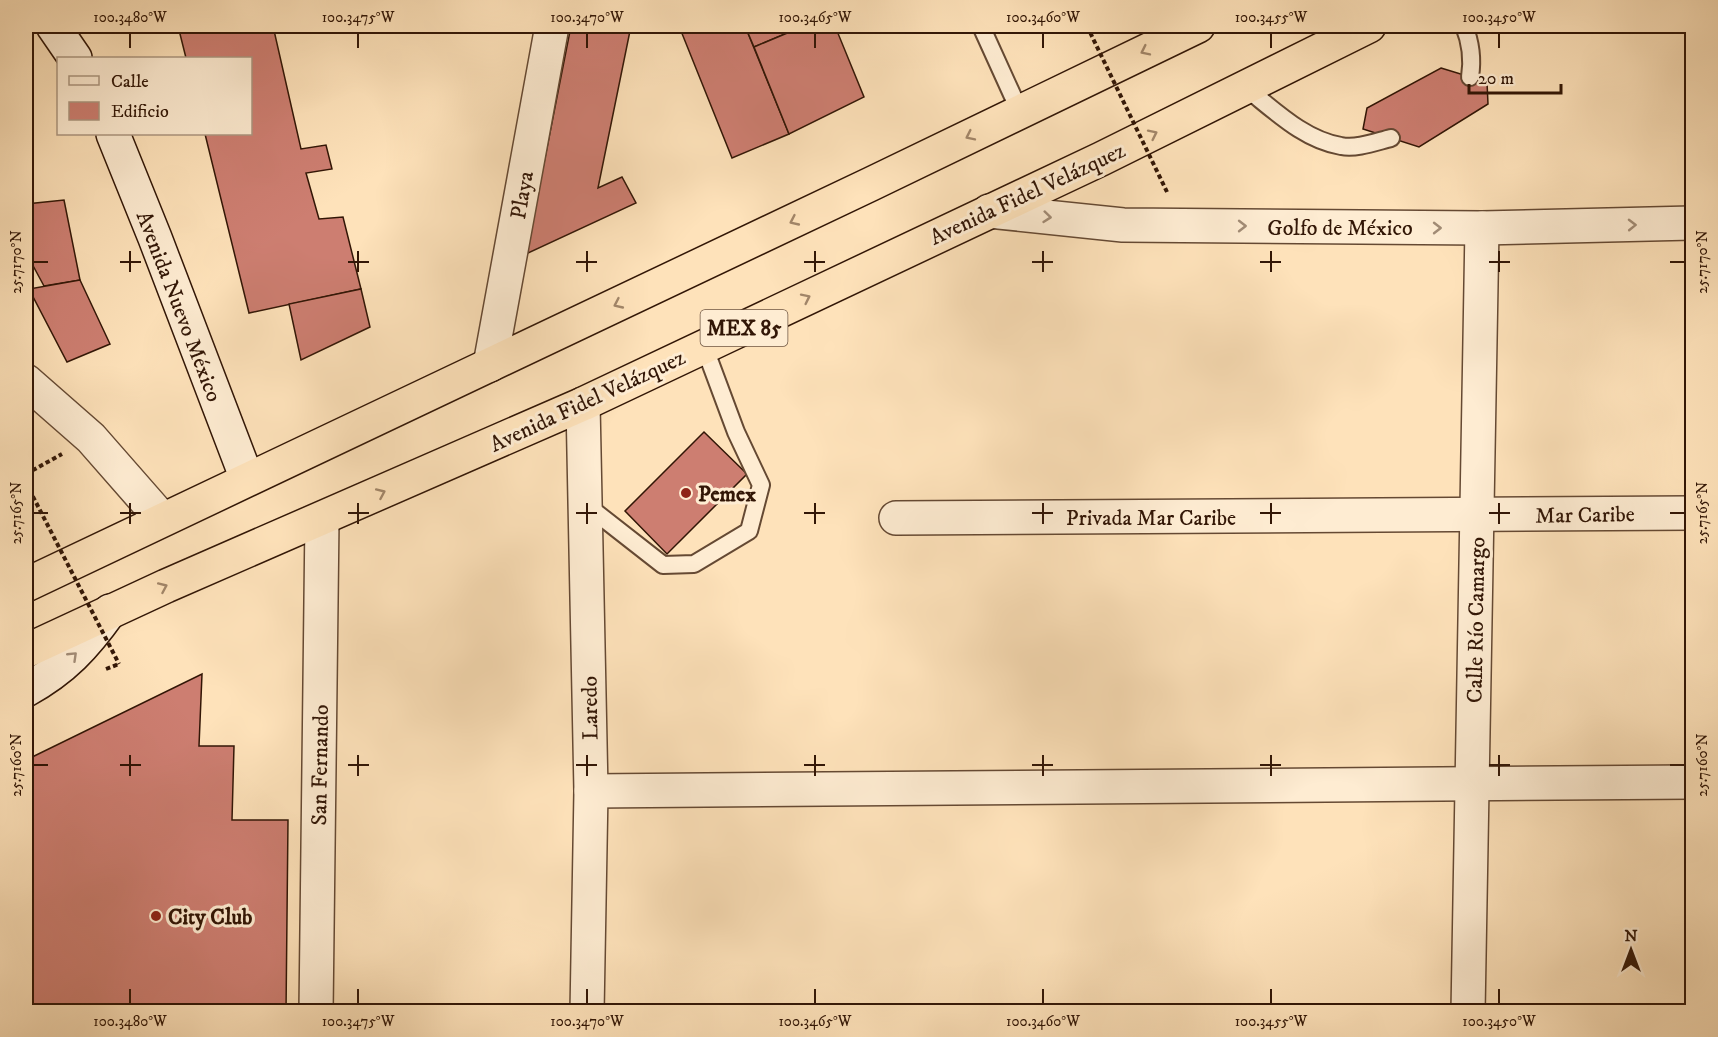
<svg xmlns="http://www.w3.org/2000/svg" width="1718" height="1037" viewBox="0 0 1718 1037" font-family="'IM FELL DW Pica',serif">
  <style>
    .building { fill: #cd7e71; stroke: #321606; stroke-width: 1.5 }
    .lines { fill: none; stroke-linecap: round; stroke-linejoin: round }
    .lane-casing { stroke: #654933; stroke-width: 20 }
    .street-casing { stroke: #654933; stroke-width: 36 }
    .secondary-casing { stroke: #321606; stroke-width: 36 }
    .highway-casing { stroke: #321606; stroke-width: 36 }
    .path { stroke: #321606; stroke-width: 4; stroke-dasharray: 4.5 3; stroke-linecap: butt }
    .lane { stroke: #feecd2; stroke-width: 16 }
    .street { stroke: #feecd2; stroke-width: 33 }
    .secondary { stroke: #feecd2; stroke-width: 33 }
    .highway { stroke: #fee2ba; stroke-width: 33 }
    .path-bridge { stroke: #321606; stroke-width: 4; stroke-dasharray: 4.5 3; stroke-linecap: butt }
    .oneway { stroke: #a28669 }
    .oneway2 { stroke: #a28c76 }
    .ticks { fill: none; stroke: #321606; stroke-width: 2 }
    .poi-dot { fill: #8f2418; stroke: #feecd2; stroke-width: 2 }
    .labels { text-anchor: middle; stroke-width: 6; stroke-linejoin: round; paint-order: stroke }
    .shield { fill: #feecd2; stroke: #6f5643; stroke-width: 1.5 }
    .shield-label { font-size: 21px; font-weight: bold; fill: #321606 }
    .street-label { font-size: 22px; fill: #321606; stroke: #feecd2 }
    .poi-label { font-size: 22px; font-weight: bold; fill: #321606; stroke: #feecd2; text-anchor: start }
    .neatline { fill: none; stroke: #321606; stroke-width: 2 }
    .ticks-label { font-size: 15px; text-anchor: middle; fill: #321606 }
  </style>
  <rect width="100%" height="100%" fill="#fee2ba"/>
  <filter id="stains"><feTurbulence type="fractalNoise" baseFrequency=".00333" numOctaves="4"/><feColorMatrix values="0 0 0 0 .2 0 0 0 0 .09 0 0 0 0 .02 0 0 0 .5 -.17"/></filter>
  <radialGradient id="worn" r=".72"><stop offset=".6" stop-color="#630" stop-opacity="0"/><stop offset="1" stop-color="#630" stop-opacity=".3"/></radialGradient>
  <g class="building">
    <path d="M178,26H273L301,149L326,145L332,169L306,173L319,219L343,217L361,289L249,313L205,134H250V58H186Z"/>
    <path d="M571,26H631L598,188L622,177L636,203L526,254Z"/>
    <path d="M679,26H745L789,134L732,158Z"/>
    <path d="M745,26H804L754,47Z"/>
    <path d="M804,26H810L812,31L835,26L864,97L789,134L754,47Z"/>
    <path d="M1441,68L1487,82L1488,104L1419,147L1363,129L1367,108Z"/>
    <path d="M64,200L80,280L44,286L31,262H26V204Z"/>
    <path d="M80,280L110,344L67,362L29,289Z"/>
    <path d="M361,289L370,327L301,360L289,304Z"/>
    <path d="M704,432L747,474L667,554L625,511Z"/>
    <path d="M202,674L199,746H234L232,820H288L286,1012H26V760Z"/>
  </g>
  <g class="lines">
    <g class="lane-casing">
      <g id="lane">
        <path d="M981,26L1020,112"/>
        <path d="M1464,26C1471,43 1473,58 1470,77"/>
        <path d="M1246,88C1274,110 1304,140 1341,146C1357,149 1375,142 1391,138"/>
        <path d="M585,504L663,565L694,564L749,531L761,485L736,432L704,346"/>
      </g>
    </g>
    <g class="street-casing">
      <g id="street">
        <path d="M989,211L1123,225L1482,228L1692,223"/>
        <path d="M490,365L552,26"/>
        <path d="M26,381L91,438L162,519"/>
        <path d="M583,404L591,791L587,1012"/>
        <path d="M896,518L1692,513"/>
        <path d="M591,791L1692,782"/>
        <path d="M316,1012L322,519"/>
        <path d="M1468,1012L1482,228"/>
      </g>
    </g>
    <g class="secondary-casing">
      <g id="secondary">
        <path d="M53,26L75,58"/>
        <path d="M113,134L155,238L247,479"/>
        <path d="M26,690C64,669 85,646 110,611"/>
      </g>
    </g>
    <g class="highway-casing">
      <g id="highway">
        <path d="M26,585L871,184L1198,26"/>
        <path d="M26,651L166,586L583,404L1101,159L1369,26"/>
      </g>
    </g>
    <g class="path">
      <path d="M26,474L62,454"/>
      <path d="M106,669L119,664"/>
    </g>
    <use href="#lane" class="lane"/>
    <use href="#street" class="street"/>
    <use href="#secondary" class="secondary"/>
    <use href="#highway" class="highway"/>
    <g class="path-bridge">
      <path d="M1087,26L1167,192"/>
      <path d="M26,483L119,664"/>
    </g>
  </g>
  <defs><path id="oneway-chevron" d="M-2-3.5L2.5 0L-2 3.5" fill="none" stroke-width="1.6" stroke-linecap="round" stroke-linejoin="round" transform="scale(1.5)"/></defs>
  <g class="oneway">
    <use href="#oneway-chevron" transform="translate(1145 51) rotate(154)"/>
    <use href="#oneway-chevron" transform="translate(1153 134) rotate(-26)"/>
    <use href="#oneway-chevron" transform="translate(970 136) rotate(154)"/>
    <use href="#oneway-chevron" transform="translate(794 221) rotate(155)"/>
    <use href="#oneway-chevron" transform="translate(806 298) rotate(-26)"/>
    <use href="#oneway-chevron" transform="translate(618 304) rotate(155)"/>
    <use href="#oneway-chevron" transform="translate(381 493) rotate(-24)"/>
    <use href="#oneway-chevron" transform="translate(163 587) rotate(-24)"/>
  </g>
  <g class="oneway2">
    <use href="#oneway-chevron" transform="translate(1047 217) rotate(6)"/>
    <use href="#oneway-chevron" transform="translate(1632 225) rotate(-1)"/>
    <use href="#oneway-chevron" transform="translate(1242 226)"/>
    <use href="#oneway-chevron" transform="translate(1437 228)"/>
    <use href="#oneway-chevron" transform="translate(73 656) rotate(-44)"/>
  </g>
  <path class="ticks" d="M130,33V48M358,33V48M587,33V48M815,33V48M1043,33V48M1271,33V48M1499,33V48M130,251V272M358,251V272M587,251V272M815,251V272M1043,251V272M1271,251V272M1499,251V272M33,262H48M120,262H141M348,262H369M576,262H597M804,262H825M1032,262H1053M1260,262H1281M1489,262H1510M1670,262H1685M130,503V524M358,503V524M587,503V524M815,503V524M1043,503V524M1271,503V524M1499,503V524M33,513H48M120,513H141M348,513H369M576,513H597M804,513H825M1032,513H1053M1260,513H1281M1489,513H1510M1670,513H1685M130,755V776M358,755V776M587,755V776M815,755V776M1043,755V776M1271,755V776M1499,755V776M33,765H48M120,765H141M348,765H369M576,765H597M804,765H825M1032,765H1053M1260,765H1281M1489,765H1510M1670,765H1685M130,989V1004M358,989V1004M587,989V1004M815,989V1004M1043,989V1004M1271,989V1004M1499,989V1004"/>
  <g class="poi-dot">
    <circle cx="686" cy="493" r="6"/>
    <circle cx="156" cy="916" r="6"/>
  </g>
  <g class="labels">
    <rect class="shield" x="700.5" y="310" width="87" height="36" rx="4.5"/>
    <g class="shield-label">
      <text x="744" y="335">MEX 85</text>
    </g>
    <g class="street-label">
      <text transform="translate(1027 193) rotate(-25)" y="8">Avenida Fidel Velázquez</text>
      <text transform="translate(521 195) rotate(-80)" y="8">Playa</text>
      <text x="1340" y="235">Golfo de México</text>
      <text transform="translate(180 306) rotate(69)" y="8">Avenida Nuevo México</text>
      <text transform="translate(587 400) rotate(-25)" y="8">Avenida Fidel Velázquez</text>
      <text transform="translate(1585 514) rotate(-1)" y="8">Mar Caribe</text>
      <text x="1151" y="525">Privada Mar Caribe</text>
      <text transform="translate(1475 620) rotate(-89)" y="8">Calle Río Camargo</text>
      <text transform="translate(589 708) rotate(-91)" y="8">Laredo</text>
      <text transform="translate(319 765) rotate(-89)" y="8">San Fernando</text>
    </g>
    <g class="poi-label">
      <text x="698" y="501">Pemex</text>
      <text x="168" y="924">City Club</text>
    </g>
  </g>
  <rect width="1718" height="1037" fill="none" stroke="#fee2ba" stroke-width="66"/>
  <rect x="57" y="57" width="195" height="78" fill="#feecd2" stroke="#ac9680" stroke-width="1.5"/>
  <rect x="69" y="76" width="30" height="9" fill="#feecd2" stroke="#ac9680" stroke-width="1.5"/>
  <text x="111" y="87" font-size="18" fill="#321606">Calle</text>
  <rect x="69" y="102" width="30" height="18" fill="#cd7e71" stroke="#ac9680" stroke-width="1.5"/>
  <text x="111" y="117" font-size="18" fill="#321606">Edificio</text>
  <g transform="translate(1631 950)" stroke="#feecd2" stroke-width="4.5" paint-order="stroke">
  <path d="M0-4.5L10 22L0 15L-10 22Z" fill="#321606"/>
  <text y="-9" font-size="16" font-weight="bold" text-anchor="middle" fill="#321606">N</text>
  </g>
  <path d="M1469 84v9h92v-9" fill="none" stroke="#321606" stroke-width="3"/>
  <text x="1478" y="84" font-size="18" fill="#321606" stroke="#feecd2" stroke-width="4.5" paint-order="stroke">20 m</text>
  <rect x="33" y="33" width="1652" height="971" class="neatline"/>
  <g class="ticks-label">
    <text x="130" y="22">100.3480°W</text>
    <text x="358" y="22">100.3475°W</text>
    <text x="587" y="22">100.3470°W</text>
    <text x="815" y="22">100.3465°W</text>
    <text x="1043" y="22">100.3460°W</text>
    <text x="1271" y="22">100.3455°W</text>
    <text x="1499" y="22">100.3450°W</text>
    <text transform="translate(16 262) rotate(-90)" y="5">25.7170°N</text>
    <text transform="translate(1702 262) rotate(-90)" y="5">25.7170°N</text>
    <text transform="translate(16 513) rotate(-90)" y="5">25.7165°N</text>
    <text transform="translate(1702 513) rotate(-90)" y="5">25.7165°N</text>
    <text transform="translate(16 765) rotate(-90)" y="5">25.7160°N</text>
    <text transform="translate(1702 765) rotate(-90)" y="5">25.7160°N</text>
    <text x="130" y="1026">100.3480°W</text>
    <text x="358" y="1026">100.3475°W</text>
    <text x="587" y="1026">100.3470°W</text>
    <text x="815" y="1026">100.3465°W</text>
    <text x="1043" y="1026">100.3460°W</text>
    <text x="1271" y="1026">100.3455°W</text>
    <text x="1499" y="1026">100.3450°W</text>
  </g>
  <rect width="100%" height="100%" filter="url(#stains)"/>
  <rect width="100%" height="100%" fill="url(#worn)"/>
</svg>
